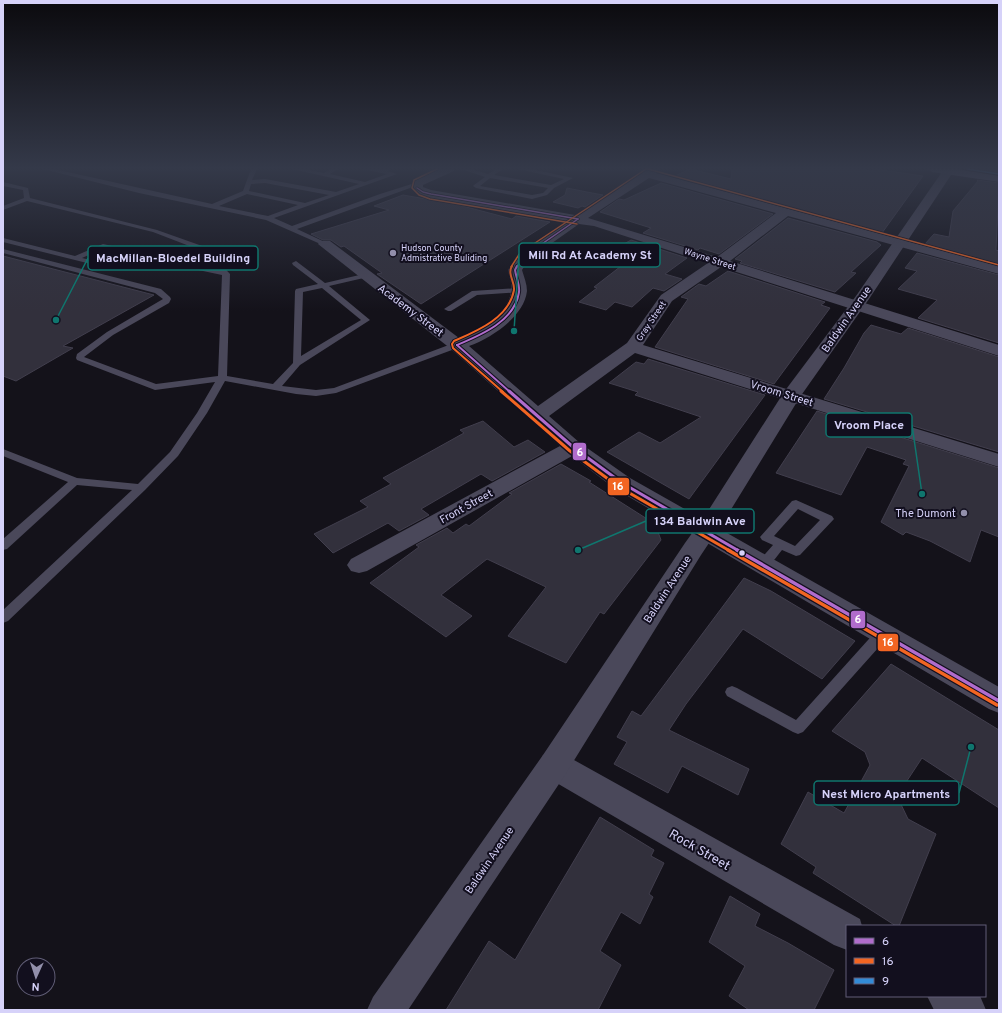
<svg xmlns="http://www.w3.org/2000/svg" width="1002" height="1013" viewBox="0 0 1002 1013" font-family="Overpass,sans-serif">
  <style>
    .building { fill: #32303c; stroke: #413e4d }
    .lines { fill: none; stroke-linecap: round; stroke-linejoin: round }
    .service { fill: #4a485a; fill-rule: evenodd }
    .minor { fill: #4a485a; fill-rule: evenodd }
    .tertiary { fill: #4a485a; fill-rule: evenodd }
    .secondary { fill: #56556c; fill-rule: evenodd }
    .bus-1-far3-casing { stroke: #120f1e; stroke-width: 3 }
    .bus-1-far2-casing { stroke: #120f1e; stroke-width: 4 }
    .bus-1-far1-casing { stroke: #120f1e; stroke-width: 6 }
    .bus-1-casing { stroke: #120f1e; stroke-width: 6 }
    .bus-2-far3-casing { stroke: #120f1e; stroke-width: 3 }
    .bus-2-far2-casing { stroke: #120f1e; stroke-width: 4 }
    .bus-2-far1-casing { stroke: #120f1e; stroke-width: 6 }
    .bus-2-casing { stroke: #120f1e; stroke-width: 6 }
    .bus-3-casing { stroke: #120f1e; stroke-width: 3 }
    .bus-1-far3 { stroke: #b06ccc; stroke-width: 1.5 }
    .bus-1-far2 { stroke: #b06ccc; stroke-width: 2 }
    .bus-1-far1 { stroke: #b06ccc; stroke-width: 3 }
    .bus-1 { stroke: #b06ccc; stroke-width: 3.5 }
    .bus-2-far3 { stroke: #f26522; stroke-width: 1.5 }
    .bus-2-far2 { stroke: #f26522; stroke-width: 2 }
    .bus-2-far1 { stroke: #f26522; stroke-width: 3 }
    .bus-2 { stroke: #f26522; stroke-width: 3.5 }
    .bus-3 { stroke: #338bd7; stroke-width: 1.5 }
    .poi-dot { fill: #928fab; stroke: #120f1e; stroke-width: 1.5 }
    .bus-dot { fill: #d6d2f9; stroke: #120f1e; stroke-width: 1.5 }
    .labels { text-anchor: middle; stroke-width: 4; stroke-linejoin: round; paint-order: stroke }
    .far-poi-label { font-size: 9px; fill: #d6d2f9; stroke: #120f1e; text-anchor: start }
    .far-street-label { font-size: 9px; fill: #d6d2f9; stroke: #120f1e }
    .street-label { font-size: 11px; fill: #d6d2f9; stroke: #120f1e }
    .poi-label { font-size: 11px; fill: #d6d2f9; stroke: #120f1e; text-anchor: end }
    .near-street-label { font-size: 13px; fill: #d6d2f9; stroke: #120f1e }
    .leader { fill: none; stroke: #0f766e; stroke-width: 1.5 }
    .callout-dot { fill: #0f766e; stroke: #120f1e; stroke-width: 1.5 }
    .callout { fill: #120f1e; stroke: #0f766e; stroke-width: 1.5 }
    .callout-label { font-size: 12px; text-anchor: middle; font-weight: bold; fill: #d6d2f9 }
    .line-badge { stroke: #120f1e; stroke-width: 1.5 }
    .badge-label { font-size: 11px; text-anchor: middle; font-weight: bold; fill: #fff }
  </style>
  <rect width="100%" height="100%" fill="#14121a"/>
  <g class="building">
    <path d="M690,169L731,179L732,169H860L871,171L875,169L923,176L882,233L675,176Z"/>
    <path d="M966,169H999V174Z"/>
    <path d="M977,180L999,183L996,250L999,251V264L925,244L934,234L949,237L953,211L978,181Z"/>
    <path d="M661,183L773,214L719,254L700,248L698,250L643,233L651,228L600,212L619,199L624,200Z"/>
    <path d="M567,188L587,192L603,195L585,207L582,206L578,208L553,202L565,195Z"/>
    <path d="M403,195L455,204L512,219L516,216L550,222L421,304L377,274L382,273L344,246L341,247L331,240H323L311,234L389,210L374,206Z"/>
    <path d="M788,218L877,242L881,245L851,272L856,273L835,292L740,263L742,261L735,259Z"/>
    <path d="M631,240L687,258L665,274L682,279L664,291L653,288L632,307L615,302L606,310L579,302L597,288L594,287L625,263L613,259L624,252L615,249Z"/>
    <path d="M917,253L999,275V343L918,318L937,300L898,289L917,271L905,268Z"/>
    <path d="M3,256L154,295L63,346L73,348L16,381L3,376Z"/>
    <path d="M728,271L825,302L821,305L830,308L774,384L655,347L688,299L681,297L699,284L706,286Z"/>
    <path d="M871,325L901,334L908,328L999,357V452L824,399L844,368L864,333Z"/>
    <path d="M648,359L765,395L689,499L607,452L639,432L660,443L701,417L635,395L638,392L609,383L636,362L644,364Z"/>
    <path d="M817,411L999,468V537L981,530L970,562L930,541L906,532L903,535L881,522L909,466L903,464L906,460L867,447L841,495L776,473Z"/>
    <path d="M483,421L514,447L528,440L545,452L492,481L481,474L421,509L429,515L399,531L388,523L333,553L314,534L368,507L360,501L391,484L383,478L464,433L460,430Z"/>
    <path d="M561,464L591,481L589,482L655,524L661,540L604,614L600,612L566,663L508,636L546,587L487,559L441,595L472,616L446,637L370,583L419,547L416,545L447,528L453,533L466,524L469,526L512,494L509,493Z"/>
    <path d="M744,578L771,591L855,641L822,679L743,629L686,704L669,730L749,769L738,795L682,766L668,793L614,764L627,742L617,737L632,711L641,716Z"/>
    <path d="M891,664L999,730V808L922,758L897,796L908,819L936,834L899,926H896L813,873L816,867L781,844L808,792L844,813L870,765L865,752L832,731Z"/>
    <path d="M600,817L654,850L651,856L664,863L649,894L653,897L640,924L621,912L600,951L621,965L598,1010H446L489,941L515,960Z"/>
    <path d="M730,896L760,914L755,926L788,943L834,970L814,1010H749L729,996L745,966L709,942Z"/>
  </g>
  <g class="lines">
    <g class="service">
      <path d="M43,169H54L212,204L243,191L251,169H257L252,180L265,179L336,192L359,184L292,169H304L324,173L331,169H338L330,174L365,182L387,174L361,169H391L388,171L397,174L274,218L292,226L380,194L418,182L421,184L297,229L327,243L328,244L325,246L266,220L139,193ZM265,183L329,195L305,203L249,191L251,184ZM247,194L298,205L268,216L219,206Z"/>
      <path d="M461,169H471L488,174L496,169H503L494,175L551,185L564,179L518,169H531L573,178L554,188L547,195L532,199L476,188L473,186L474,185L485,177ZM490,178L548,188L543,193L532,195L480,186Z"/>
      <path d="M3,182L28,188L30,198L157,230L205,247L230,274L227,376L273,384L293,363L295,291L296,289L318,284L293,265L292,263L296,261L325,283L368,273V277L329,286L370,320L300,365L282,386L316,390L334,388L454,343L457,342L461,345L460,347L336,393L316,396L296,394L225,381L207,413L178,456L145,490L8,621L3,623V610L132,490L77,485L7,549L3,550V539L68,482L3,456V449L77,478L138,484L170,452L197,413L215,382L155,390L77,360L76,358L77,354L107,332L163,299L155,293L3,253V249L161,289L170,297L171,299L169,303L113,335L84,357L156,384L218,376L222,275L184,267H103L3,242V238L75,256L103,244L130,250L192,247L153,232L27,201L3,210V206L24,198L23,190L3,186ZM104,248L130,254L201,250L219,270L184,263H103L82,258ZM322,288L361,320L301,356L303,292Z"/>
      <path d="M519,288L523,290L522,292L477,295L451,311H448L444,309L472,291Z"/>
      <path d="M796,500L832,516L834,519L800,555L796,556L782,550C776,557 768,571 758,568L756,565L758,562L773,545L762,540L760,537L792,501ZM798,509L820,520L795,546L774,536Z"/>
      <path d="M882,629L887,630L889,634L887,638L803,732L798,734L793,732L727,696L725,692L727,688L732,686L737,688L796,720L877,630Z"/>
    </g>
    <g class="minor">
      <path d="M440,169H455L454,171L423,185V187L431,190L575,215L647,169H660L656,173L999,266V274L788,216L730,261L999,345V356L721,267L672,301L643,345L999,454V467L635,353L549,416L580,443L630,478L999,687V713L989,709L614,488L572,456L367,571L359,573L351,571L347,565L351,559L560,446L451,349L318,244L320,241H330L459,338C479,330 507,316 511,292C513,285 509,277 508,270L518,254L566,222L431,198C423,196 416,195 411,188L414,181ZM649,178L776,213L717,257L588,218ZM579,224L594,226L708,263L661,295L627,343L538,406L469,346C491,338 524,317 527,291C527,284 524,277 522,270L528,260Z"/>
      <path d="M554,751L565,755L860,919L862,926H847V950L834,945L543,775L539,765L543,755Z"/>
      <path d="M927,996H980L986,1010H934Z"/>
    </g>
    <path class="tertiary" d="M944,169H955L869,299L800,397L727,516L701,555L565,775L408,1010H367L373,997L543,755L685,543L708,511L784,392L856,296Z"/>
    <path class="secondary" d="M927,169H956L999,176V182L932,172Z"/>
    <g class="bus-1-far3-casing">
      <g id="bus-1-far3">
        <path d="M417,188L423,192L431,194L578,219"/>
        <path d="M517,267L523,257L578,219"/>
      </g>
    </g>
    <g class="bus-1-far2-casing">
      <g id="bus-1-far2">
        <path d="M457,345L510,392"/>
        <path d="M457,345C481,335 515,321 519,292C520,285 516,277 515,270L517,266"/>
      </g>
    </g>
    <g class="bus-1-far1-casing">
      <path id="bus-1-far1" d="M509,391L573,447L622,483L739,551"/>
    </g>
    <g class="bus-1-casing">
      <path id="bus-1" d="M737,550L999,701"/>
    </g>
    <g class="bus-2-far3-casing">
      <g id="bus-2-far3">
        <path d="M437,169L414,180L412,188L419,195L430,199L577,224"/>
        <path d="M648,169L999,265"/>
        <path d="M511,267L520,253L646,169"/>
      </g>
    </g>
    <g class="bus-2-far2-casing">
      <path id="bus-2-far2" d="M503,392L453,348L452,344L454,341C477,331 509,318 514,290C515,282 507,274 512,266"/>
    </g>
    <g class="bus-2-far1-casing">
      <path id="bus-2-far1" d="M501,391L570,451L619,487L730,551"/>
    </g>
    <g class="bus-2-casing">
      <path id="bus-2" d="M728,550L997,705"/>
    </g>
    <g class="bus-3-casing">
      <path id="bus-3" d="M967,169L999,174"/>
    </g>
    <use href="#bus-1-far3" class="bus-1-far3"/>
    <use href="#bus-1-far2" class="bus-1-far2"/>
    <use href="#bus-1-far1" class="bus-1-far1"/>
    <use href="#bus-1" class="bus-1"/>
    <use href="#bus-2-far3" class="bus-2-far3"/>
    <use href="#bus-2-far2" class="bus-2-far2"/>
    <use href="#bus-2-far1" class="bus-2-far1"/>
    <use href="#bus-2" class="bus-2"/>
    <use href="#bus-3" class="bus-3"/>
  </g>
  <linearGradient id="sky" x2="0" y2="1"><stop stop-color="#0b0a0e"/><stop offset="0.54" stop-color="#343949"/><stop offset="1" stop-color="#343949" stop-opacity="0"/></linearGradient>
  <rect width="1002" height="311" fill="url(#sky)"/>
  <g class="poi-dot">
    <circle cx="393" cy="253" r="4"/>
    <circle cx="964" cy="513" r="4"/>
  </g>
  <circle class="bus-dot" cx="742" cy="553" r="3.5"/>
  <g class="labels">
    <g class="far-poi-label">
      <text x="401" y="251">Hudson County<tspan x="401" dy="10">Admistrative Buliding</tspan></text>
    </g>
    <g class="far-street-label">
      <text transform="translate(710 259) rotate(18)" y="3">Wayne Street</text>
      <text transform="translate(651 321) rotate(-56)" y="3">Gray Street</text>
    </g>
    <g class="street-label">
      <text transform="translate(411 310) rotate(37)" y="4">Academy Street</text>
      <text transform="translate(846 319) rotate(-55)" y="4">Baldwin Avenue</text>
      <text transform="translate(782 393) rotate(17)" y="4">Vroom Street</text>
      <text transform="translate(466 506) rotate(-29)" y="4">Front Street</text>
      <text transform="translate(667 589) rotate(-57)" y="4">Baldwin Avenue</text>
      <text transform="translate(489 860) rotate(-56)" y="4">Baldwin Avenue</text>
    </g>
    <g class="poi-label">
      <text x="956" y="517">The Dumont</text>
    </g>
    <g class="near-street-label">
      <text transform="translate(700 849) rotate(30)" y="5">Rock Street</text>
    </g>
  </g>
  <path class="leader" d="M514 331L519 255M56 320L88 258M922 494L912 425M578 550L646 521M971 747L959 793"/>
  <g class="callout-dot">
    <circle cx="514" cy="331" r="4"/>
    <circle cx="56" cy="320" r="4"/>
    <circle cx="922" cy="494" r="4"/>
    <circle cx="578" cy="550" r="4"/>
    <circle cx="971" cy="747" r="4"/>
  </g>
  <g class="callout">
    <rect x="519" y="243" width="141" height="24" rx="4"/>
    <rect x="88" y="246" width="170" height="24" rx="4"/>
    <rect x="826" y="413" width="86" height="24" rx="4"/>
    <rect x="646" y="509" width="108" height="24" rx="4"/>
    <rect x="814" y="781" width="145" height="24" rx="4"/>
  </g>
  <g class="callout-label">
    <text x="590" y="259">Mill Rd At Academy St</text>
    <text x="173" y="262">MacMillan-Bloedel Building</text>
    <text x="869" y="429">Vroom Place</text>
    <text x="700" y="525">134 Baldwin Ave</text>
    <text x="886" y="798">Nest Micro Apartments</text>
  </g>
  <g class="line-badge">
    <rect x="572" y="442" width="15" height="19" rx="4" fill="#b06ccc"/>
    <rect x="607" y="477" width="23" height="19" rx="4" fill="#f26522"/>
    <rect x="850" y="610" width="16" height="19" rx="4" fill="#b06ccc"/>
    <rect x="877" y="633" width="22" height="19" rx="4" fill="#f26522"/>
  </g>
  <g class="badge-label">
    <text x="580" y="456">6</text>
    <text x="618" y="490">16</text>
    <text x="858" y="623">6</text>
    <text x="888" y="646">16</text>
  </g>
  <rect width="1002" height="1013" fill="none" stroke="#d6d2f9" stroke-width="8"/>
  <rect x="846" y="925" width="140" height="72" fill="#120f1e" stroke="#605d76"/>
  <rect x="854" y="938" width="20" height="6" fill="#b06ccc" stroke="#605d76"/>
  <text x="882" y="945" font-size="12" fill="#d6d2f9">6</text>
  <rect x="854" y="958" width="20" height="6" fill="#f26522" stroke="#605d76"/>
  <text x="882" y="965" font-size="12" fill="#d6d2f9">16</text>
  <rect x="854" y="978" width="20" height="6" fill="#338bd7" stroke="#605d76"/>
  <text x="882" y="985" font-size="12" fill="#d6d2f9">9</text>
  <g transform="translate(36 977) rotate(183)"><circle r="19" fill="#120f1e" stroke="#605d76"/>
  <path d="M0-3L7 15L0 10L-7 15Z" fill="#928fab"/>
  <text y="-6" font-size="11" font-weight="bold" text-anchor="middle" fill="#d6d2f9">N</text>
  </g>
</svg>
